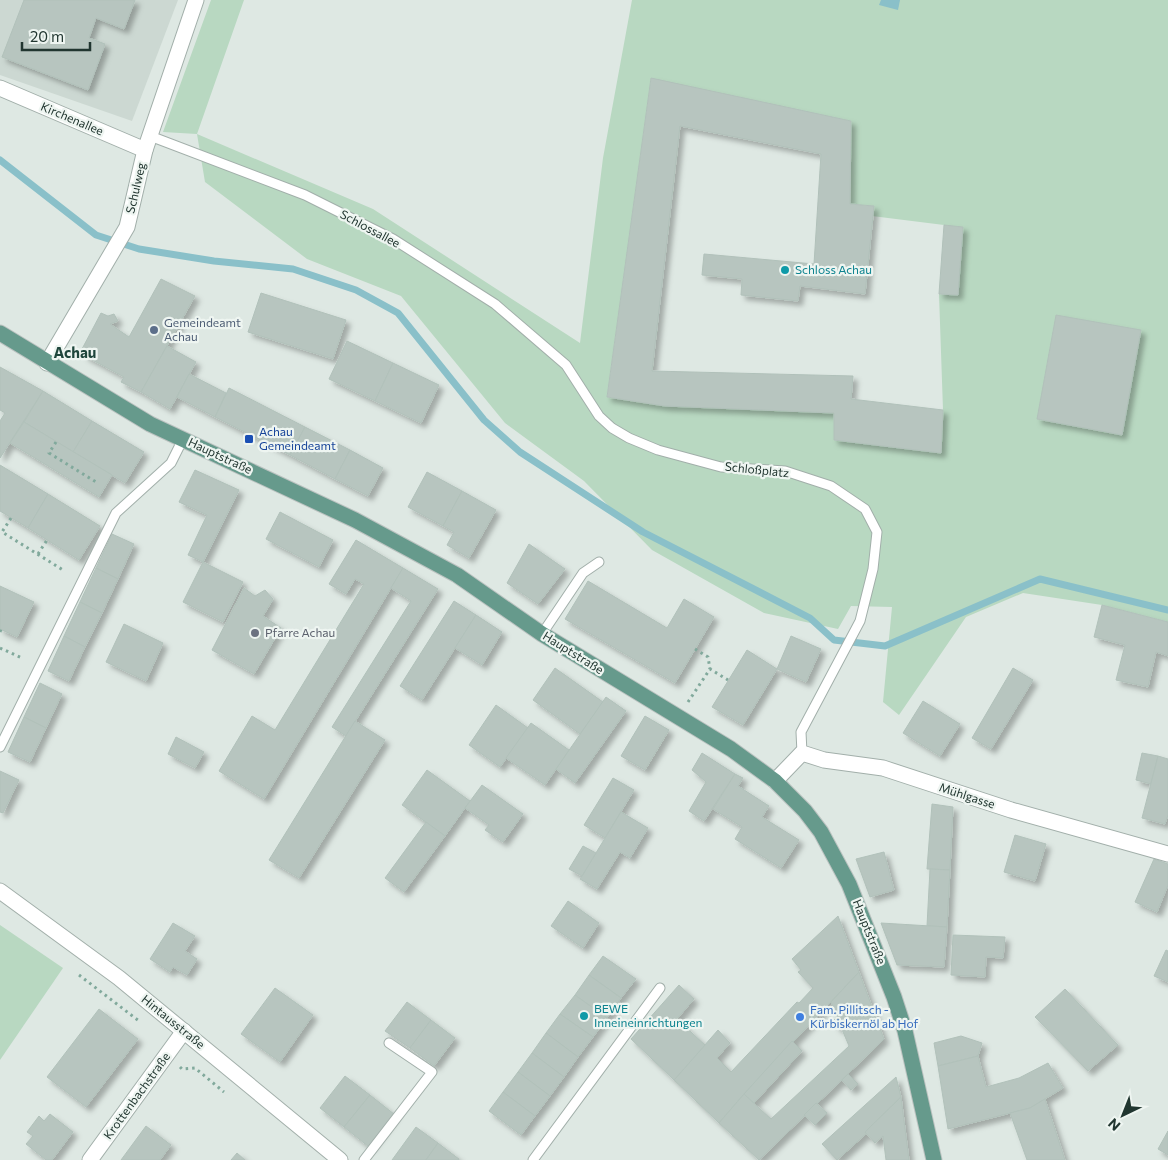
<svg xmlns="http://www.w3.org/2000/svg" width="1168" height="1160" viewBox="0 0 1168 1160" font-family="Commissioner,sans-serif">
  <style>
    .built { fill: #ccd8d2 }
    .green { fill: #b8d8c1; fill-rule: evenodd }
    .water { fill: #8ac0c9 }
    .lines { fill: none; stroke-linecap: round; stroke-linejoin: round }
    .stream { stroke: #8ac0c9; stroke-width: 7 }
    .building { fill: #b7c5bf; stroke: #b1c1ba; filter: url(#shadow) }
    .service-casing { stroke: #a2afaa; stroke-width: 11 }
    .minor-casing { stroke: #a2afaa; stroke-width: 17 }
    .primary-casing { stroke: #bcc3c1; stroke-width: 17 }
    .path { stroke: #81a99c; stroke-width: 3; stroke-dasharray: 2.5 4; stroke-linecap: butt }
    .service { stroke: #fff; stroke-width: 9 }
    .minor { stroke: #fff; stroke-width: 15 }
    .primary { stroke: #669a8c; stroke-width: 15 }
    .culture-dot { fill: #0f9aa8; stroke: #eef5f1; stroke-width: 2 }
    .service-dot { fill: #5c6f8a; stroke: #eef5f1; stroke-width: 2 }
    .transit-dot { fill: #1a4fb4; stroke: #eef5f1; stroke-width: 2 }
    .worship-dot { fill: #6b7280; stroke: #eef5f1; stroke-width: 2 }
    .shop-dot { fill: #3f7fe0; stroke: #eef5f1; stroke-width: 2 }
    .labels { text-anchor: middle; stroke-width: 4.5; stroke-linejoin: round; paint-order: stroke }
    .street-label { font-size: 12px; fill: #213630; stroke: #eef5f1 }
    .culture-label { font-size: 12px; fill: #0d838f; stroke: #eef5f1; text-anchor: start }
    .service-label { font-size: 12px; fill: #4e5e75; stroke: #eef5f1; text-anchor: start }
    .transit-label { font-size: 12px; fill: #164399; stroke: #eef5f1; text-anchor: start }
    .worship-label { font-size: 12px; fill: #5b616d; stroke: #eef5f1; text-anchor: start }
    .shop-label { font-size: 12px; fill: #366cbe; stroke: #eef5f1; text-anchor: start }
    .quarter-label { font-size: 15px; font-weight: bold; fill: #1f463c; stroke: #eef5f1 }
  </style>
  <defs>
    <filter id="shadow"><feDropShadow dx="4.5" dy="4.5" stdDeviation="2.5" flood-color="#0004"/></filter>
  </defs>
  <rect width="100%" height="100%" fill="#dee8e3"/>
  <path class="built" d="M0,0H178L132,121L0,75Z"/>
  <g class="green">
    <path d="M211,0H244L197,134L373,209L580,343L603,158L632,0H1168V622L1102,605L1023,593L966,617L899,715L883,702L892,607L851,606L838,629L764,613L652,550L584,481L505,423L401,296L307,259L205,182L197,134L163,132ZM651,79L851,121L850,204L873,206L872,216L944,225L957,295L939,294L943,410L941,453L834,440V413L665,406L607,397Z"/>
    <path d="M0,925L63,968L0,1060Z"/>
  </g>
  <path class="water" d="M881,0H900L898,10L879,5Z"/>
  <g class="lines">
    <path class="stream" d="M0,160L96,235L139,249L214,261L293,269L356,290L398,313L484,420L520,452L643,532L810,618L834,640L885,646L1040,579L1168,610"/>
  </g>
  <g class="building">
    <path d="M24,0H135L124,29L96,18L89,38L105,44L88,90L2,57Z"/>
    <path d="M651,78L851,121L850,204L874,206L865,294L800,286L798,301L741,295L742,279L702,275L704,254L814,264L821,154L680,126L652,371L853,376L851,399L943,410L941,453L834,440V413L665,406L607,397Z"/>
    <path d="M944,225L963,227L958,295L939,294Z"/>
    <path d="M161,279L195,296L141,392L121,382L124,377L85,356L82,349L101,313L108,316L114,314L118,321L110,324L129,337Z"/>
    <path d="M261,293L346,320L333,359L248,332Z"/>
    <path d="M1056,315L1141,330L1122,435L1037,419Z"/>
    <path d="M347,341L393,363L375,401L329,379Z"/>
    <path d="M167,346L196,362L170,409L141,392Z"/>
    <path d="M393,363L439,385L421,423L375,401Z"/>
    <path d="M0,367L43,391L0,458V421L5,413L0,410Z"/>
    <path d="M189,374L226,393L215,417L177,397Z"/>
    <path d="M229,388L305,427L290,455L215,417Z"/>
    <path d="M43,391L92,421L73,452L24,422Z"/>
    <path d="M92,421L144,452L125,483L73,452Z"/>
    <path d="M24,422L112,475L99,497L10,443Z"/>
    <path d="M305,427L350,450L335,479L290,455Z"/>
    <path d="M350,450L383,468L368,496L335,479Z"/>
    <path d="M0,465L48,494L28,528L0,511Z"/>
    <path d="M195,470L239,490L203,562L188,555L207,515L179,502Z"/>
    <path d="M427,472L462,491L443,526L408,507Z"/>
    <path d="M462,491L496,510L469,558L447,545L454,532L443,526Z"/>
    <path d="M48,494L100,526L79,560L28,528Z"/>
    <path d="M280,512L333,540L319,567L266,539Z"/>
    <path d="M112,534L134,544L118,579L96,568Z"/>
    <path d="M356,540L403,568L264,799L219,771L252,716L275,730L364,584L355,579L346,594L329,584Z"/>
    <path d="M529,544L565,569L538,604L507,583Z"/>
    <path d="M203,562L243,582L223,622L183,602Z"/>
    <path d="M96,568L118,579L102,613L80,602Z"/>
    <path d="M403,568L438,589L346,736L332,727L411,601L391,588Z"/>
    <path d="M588,581L667,628L684,599L714,617L675,683L565,619Z"/>
    <path d="M0,586L34,602L17,637L0,629Z"/>
    <path d="M244,588L255,596L265,590L273,599L263,616L281,628L254,674L212,650Z"/>
    <path d="M454,601L476,615L422,700L400,686Z"/>
    <path d="M80,602L102,613L85,647L64,636Z"/>
    <path d="M1102,605L1168,622V656L1156,652L1148,687L1116,680L1125,645L1094,637Z"/>
    <path d="M476,615L502,632L482,665L455,648Z"/>
    <path d="M124,624L163,643L146,681L106,662Z"/>
    <path d="M64,636L85,647L69,681L48,671Z"/>
    <path d="M791,636L821,649L806,682L777,669Z"/>
    <path d="M747,650L777,669L743,725L712,707Z"/>
    <path d="M555,668L603,702L580,734L533,700Z"/>
    <path d="M1013,668L1033,680L991,749L972,738Z"/>
    <path d="M40,683L62,694L46,728L24,717Z"/>
    <path d="M606,697L626,711L575,783L556,769Z"/>
    <path d="M923,701L960,724L940,756L903,733Z"/>
    <path d="M496,705L528,728L500,767L469,745Z"/>
    <path d="M645,716L669,730L645,770L621,756Z"/>
    <path d="M24,717L46,728L30,762L8,752Z"/>
    <path d="M355,721L385,740L299,878L269,860Z"/>
    <path d="M531,723L569,750L545,785L506,758Z"/>
    <path d="M176,737L204,752L195,768L168,754Z"/>
    <path d="M702,753L735,774L704,821L689,811L706,782L692,770Z"/>
    <path d="M1142,753L1158,756L1151,784L1136,780Z"/>
    <path d="M1158,756L1168,759V815L1165,824L1142,818Z"/>
    <path d="M427,770L470,801L445,836L402,805Z"/>
    <path d="M0,771L19,780L3,813L0,812Z"/>
    <path d="M735,774L743,778L738,786L769,806L762,817L799,840L781,868L735,839L742,827L713,809Z"/>
    <path d="M613,778L634,790L605,838L584,825Z"/>
    <path d="M482,785L523,814L503,842L485,830L489,825L465,808Z"/>
    <path d="M932,804L953,807L950,870L927,869Z"/>
    <path d="M621,812L648,828L630,858L620,852L597,889L580,879Z"/>
    <path d="M426,822L445,836L404,892L385,878Z"/>
    <path d="M1015,835L1046,844L1035,881L1004,872Z"/>
    <path d="M583,846L596,853L582,876L569,869Z"/>
    <path d="M884,852L894,890L870,897L856,859Z"/>
    <path d="M1154,859L1168,864V885L1157,912L1135,902Z"/>
    <path d="M930,869L950,870L947,927L927,926Z"/>
    <path d="M568,901L599,923L583,948L551,926Z"/>
    <path d="M838,916L859,972L744,1094L719,1123L674,1080L718,1030L730,1043L717,1058L731,1072L797,1002L799,1003L813,988L798,972L801,970L792,959Z"/>
    <path d="M173,923L195,936L185,951L197,959L187,975L173,967L170,972L150,959Z"/>
    <path d="M881,923L947,927L944,967L897,965Z"/>
    <path d="M953,935L1005,937L1003,958L986,957L985,977L951,975Z"/>
    <path d="M1166,950L1168,951V982L1154,976Z"/>
    <path d="M603,956L636,979L621,998L589,975Z"/>
    <path d="M859,972L884,1039L759,1160L719,1123L744,1094L771,1119L849,1046L841,1027L837,1028L834,1020L838,1018L831,1002Z"/>
    <path d="M589,975L621,998L607,1018L575,995Z"/>
    <path d="M679,985L694,999L677,1019L705,1045L674,1080L631,1039Z"/>
    <path d="M275,988L313,1015L280,1062L241,1034Z"/>
    <path d="M1065,989L1118,1045L1088,1071L1035,1017Z"/>
    <path d="M575,995L607,1018L593,1037L560,1014Z"/>
    <path d="M407,1002L431,1020L410,1048L385,1031Z"/>
    <path d="M99,1009L138,1039L86,1107L47,1077Z"/>
    <path d="M560,1014L593,1037L578,1057L546,1033Z"/>
    <path d="M431,1020L455,1038L434,1066L410,1048Z"/>
    <path d="M546,1033L578,1057L564,1077L532,1053Z"/>
    <path d="M961,1036L982,1043L978,1056L938,1066L934,1043Z"/>
    <path d="M792,1041L802,1051L754,1103L744,1094Z"/>
    <path d="M532,1053L564,1077L550,1096L518,1072Z"/>
    <path d="M978,1056L986,1087L1019,1078L1048,1063L1063,1088L1030,1108L948,1129L938,1066Z"/>
    <path d="M518,1072L550,1096L535,1116L503,1092Z"/>
    <path d="M848,1074L858,1084L851,1090L842,1080Z"/>
    <path d="M345,1076L370,1095L344,1127L320,1108Z"/>
    <path d="M896,1077L901,1097L865,1132L867,1133L837,1160L822,1144Z"/>
    <path d="M503,1092L535,1116L521,1135L489,1111Z"/>
    <path d="M370,1095L394,1114L369,1147L344,1127Z"/>
    <path d="M901,1097L909,1160H886L883,1136L875,1143L865,1132Z"/>
    <path d="M1045,1099L1065,1160H1027L1010,1113L1030,1108Z"/>
    <path d="M816,1103L827,1113L815,1125L804,1115Z"/>
    <path d="M50,1114L73,1132L52,1160H46L26,1144L33,1136L27,1132L39,1116L44,1121Z"/>
    <path d="M146,1126L171,1145L160,1160H121Z"/>
    <path d="M416,1127L438,1143L426,1160H392Z"/>
    <path d="M1168,1131V1155L1158,1149Z"/>
    <path d="M438,1143L459,1159V1160H426Z"/>
    <path d="M237,1153L245,1160H231Z"/>
  </g>
  <g class="lines">
    <g class="service-casing">
      <g id="service">
        <path d="M150,136L305,195L393,239L495,304L566,365L599,416L612,428L629,438L658,450L721,467L785,471L831,486L865,509L877,532L873,569L860,621L801,732L802,753"/>
        <path d="M542,634L583,573L599,562"/>
        <path d="M0,747L116,513L171,463L183,439"/>
        <path d="M364,1160L432,1072L389,1043"/>
        <path d="M533,1160L660,988"/>
      </g>
    </g>
    <g class="minor-casing">
      <g id="minor">
        <path d="M0,88L145,150"/>
        <path d="M47,363L127,227L145,150L196,0"/>
        <path d="M775,781L802,753L824,760L883,768L1011,810L1168,854"/>
        <path d="M0,891L119,978L340,1160"/>
        <path d="M90,1160L184,1031"/>
      </g>
    </g>
    <g class="primary-casing">
      <path id="primary" d="M0,333L150,424L355,520L457,575L542,634L731,749L775,781L805,811L821,832L849,884L894,997L905,1031L934,1160"/>
    </g>
    <g class="path">
      <path d="M56,442L49,453L96,482"/>
      <path d="M11,518L2,532L63,570"/>
      <path d="M38,554L47,540"/>
      <path d="M0,632L1,629"/>
      <path d="M0,648L22,658"/>
      <path d="M695,649L708,657L710,669"/>
      <path d="M688,702L710,669L728,680"/>
      <path d="M79,975L139,1021"/>
      <path d="M180,1067L182,1069L195,1068L224,1092"/>
    </g>
    <use href="#service" class="service"/>
    <use href="#minor" class="minor"/>
    <use href="#primary" class="primary"/>
  </g>
  <g class="culture-dot">
    <circle cx="785" cy="270" r="5"/>
    <circle cx="584" cy="1016" r="5"/>
  </g>
  <circle class="service-dot" cx="154" cy="330" r="5"/>
  <rect class="transit-dot" x="244" y="434" width="10" height="10" rx="2.5"/>
  <circle class="worship-dot" cx="255" cy="633" r="5"/>
  <circle class="shop-dot" cx="800" cy="1017" r="5"/>
  <g class="labels">
    <g class="street-label">
      <text transform="translate(72 119) rotate(23)" y="4">Kirchenallee</text>
      <text transform="translate(136 188) rotate(-77)" y="4">Schulweg</text>
      <text transform="translate(370 229) rotate(28)" y="4">Schlossallee</text>
      <text transform="translate(220 456) rotate(25)" y="4">Hauptstraße</text>
      <text transform="translate(757 470) rotate(6)" y="4">Schloßplatz</text>
      <text transform="translate(573 653) rotate(32)" y="4">Hauptstraße</text>
      <text transform="translate(967 796) rotate(18)" y="4">Mühlgasse</text>
      <text transform="translate(869 932) rotate(68)" y="4">Hauptstraße</text>
      <text transform="translate(173 1022) rotate(39)" y="4">Hintausstraße</text>
      <text transform="translate(137 1096) rotate(-54)" y="4">Krottenbachstraße</text>
    </g>
    <g class="culture-label">
      <text x="795" y="274">Schloss Achau</text>
      <text x="594" y="1013">BEWE<tspan x="594" dy="14">Inneineinrichtungen</tspan></text>
    </g>
    <g class="service-label">
      <text x="164" y="327">Gemeindeamt<tspan x="164" dy="14">Achau</tspan></text>
    </g>
    <g class="transit-label">
      <text x="259" y="436">Achau<tspan x="259" dy="14">Gemeindeamt</tspan></text>
    </g>
    <g class="worship-label">
      <text x="265" y="637">Pfarre Achau</text>
    </g>
    <g class="shop-label">
      <text x="810" y="1014">Fam. Pillitsch -<tspan x="810" dy="14">Kürbiskernöl ab Hof</tspan></text>
    </g>
    <g class="quarter-label">
      <text x="75" y="358">Achau</text>
    </g>
  </g>
  <g transform="translate(1123 1115) rotate(223)" stroke="#eef5f1" stroke-width="4" paint-order="stroke">
  <path d="M0-4L9 19L0 12L-9 19Z" fill="#213630"/>
  <text y="-8" font-size="14" font-weight="bold" text-anchor="middle" fill="#213630">N</text>
  </g>
  <path d="M22 42v8h68v-8" fill="none" stroke="#213630" stroke-width="2.5"/>
  <text x="30" y="42" font-size="15" fill="#213630" stroke="#eef5f1" stroke-width="4" paint-order="stroke">20 m</text>
</svg>
